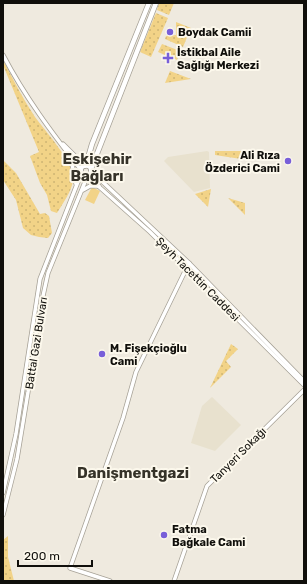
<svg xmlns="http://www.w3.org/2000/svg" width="307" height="584" viewBox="0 0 307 584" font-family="Rubik,sans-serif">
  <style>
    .built { fill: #e8e1ce }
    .grass { fill: url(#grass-dots) }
    .garden { fill: #f2d387 }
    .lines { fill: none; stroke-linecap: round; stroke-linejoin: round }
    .tertiary-casing { stroke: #a6a196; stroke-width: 5 }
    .primary-casing { stroke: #a6a196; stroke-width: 6 }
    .tertiary { stroke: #fff; stroke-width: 3.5 }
    .primary { stroke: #fff; stroke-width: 4.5 }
    .poi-dot { fill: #785fd9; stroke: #fcf8ec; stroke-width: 1.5 }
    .labels { text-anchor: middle; stroke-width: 4; stroke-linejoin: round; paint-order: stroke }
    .poi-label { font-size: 11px; font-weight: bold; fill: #100f0b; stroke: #fcf8ec; text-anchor: start }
    .street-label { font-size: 11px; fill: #100f0b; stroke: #fcf8ec }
    .district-label { font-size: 15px; font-weight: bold; fill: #353228; stroke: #fcf8ec }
  </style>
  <defs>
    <pattern id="grass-dots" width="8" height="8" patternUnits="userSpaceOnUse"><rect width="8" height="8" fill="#f2d387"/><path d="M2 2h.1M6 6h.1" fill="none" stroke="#ceb473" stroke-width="1.8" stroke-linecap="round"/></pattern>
  </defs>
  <rect width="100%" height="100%" fill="#efeadf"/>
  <g class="built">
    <path d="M207,151L209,152L210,188L194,192L164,161L168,157Z"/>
    <path d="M212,397L241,425L215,451L191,443L202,406Z"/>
  </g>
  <g class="grass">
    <path d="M159,3H174L169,15L157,10Z"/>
    <path d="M156,13L168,18L151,57L140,52Z"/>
    <path d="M176,22L191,28L183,47L165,39L166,36L176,35Z"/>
    <path d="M162,44L180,51L177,60L171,57V53L166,52L165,55L158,52Z"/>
    <path d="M3,60C13,79 23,99 35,117C45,131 75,163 73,180C72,191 63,203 57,213L51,211L47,195L40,183L30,156L39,152L3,65Z"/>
    <path d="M170,71L191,79L165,83Z"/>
    <path d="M215,151H241V159L215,155Z"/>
    <path d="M3,160L16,173L40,214L45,213L49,216L52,233L48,238L39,237L31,235L23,228L16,200L3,180Z"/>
    <path d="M211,189L208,207L195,194Z"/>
    <path d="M228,198L245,203V215Z"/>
    <path d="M231,344L238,349L226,361L231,367L210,388Z"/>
    <path d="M8,536V557L14,581H3V540Z"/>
  </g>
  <path class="garden" d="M92,187L100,191L94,204L85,200Z"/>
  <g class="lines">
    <g class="tertiary-casing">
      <g id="tertiary">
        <path d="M3,55C25,97 52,133 81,170"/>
        <path d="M63,144L85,166"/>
        <path d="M71,159L76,184"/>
        <path d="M91,171L189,263L304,381"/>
        <path d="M88,177L150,232L304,385"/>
        <path d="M83,190L90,186H99"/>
        <path d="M3,493L16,434L40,279L81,174"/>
        <path d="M3,515L17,459L28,392L38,319L48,273L87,177"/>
        <path d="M110,581L70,568L123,418L136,372L189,263"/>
        <path d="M174,581L207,486L304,390"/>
      </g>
    </g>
    <g class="primary-casing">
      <g id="primary">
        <path d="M86,165L92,144L149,3"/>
        <circle cx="86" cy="171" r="5.5"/>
        <path d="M91,169L156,3"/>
      </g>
    </g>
    <use href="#tertiary" class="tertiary"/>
    <use href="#primary" class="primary"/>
  </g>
  <g class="poi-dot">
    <circle cx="170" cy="32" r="4"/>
    <path d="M166 52h4v4h4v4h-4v4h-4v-4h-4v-4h4z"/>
    <circle cx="288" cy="161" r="4"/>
    <circle cx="102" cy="354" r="4"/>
    <circle cx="164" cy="535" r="4"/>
  </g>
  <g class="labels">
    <g class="poi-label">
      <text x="178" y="36">Boydak Camii</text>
      <text x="177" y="56">İstikbal Aile<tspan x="177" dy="13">Sağlığı Merkezi</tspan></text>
      <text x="280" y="159" text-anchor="end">Ali Rıza<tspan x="280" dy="13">Özderici Cami</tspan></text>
      <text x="110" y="352">M. Fişekçioğlu<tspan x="110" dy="13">Cami</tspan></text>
      <text x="172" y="533">Fatma<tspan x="172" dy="13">Bağkale Cami</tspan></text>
    </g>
    <g class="street-label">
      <text transform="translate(198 279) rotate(45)" y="4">Şeyh Tacettin Caddesi</text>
      <text transform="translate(36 343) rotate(-81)" y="4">Battal Gazi Bulvarı</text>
      <text transform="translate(238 455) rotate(-45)" y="4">Tanyeri Sokağı</text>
    </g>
    <g class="district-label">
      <text x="97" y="164">Eskişehir<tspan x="97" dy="17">Bağları</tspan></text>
      <text x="133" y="478">Danişmentgazi</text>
    </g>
  </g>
  <rect width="307" height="584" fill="none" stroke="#100f0b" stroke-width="8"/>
  <path d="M18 560v6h74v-6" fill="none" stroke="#100f0b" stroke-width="2"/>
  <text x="24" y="560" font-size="12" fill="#100f0b" stroke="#fcf8ec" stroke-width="3" paint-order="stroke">200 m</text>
</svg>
